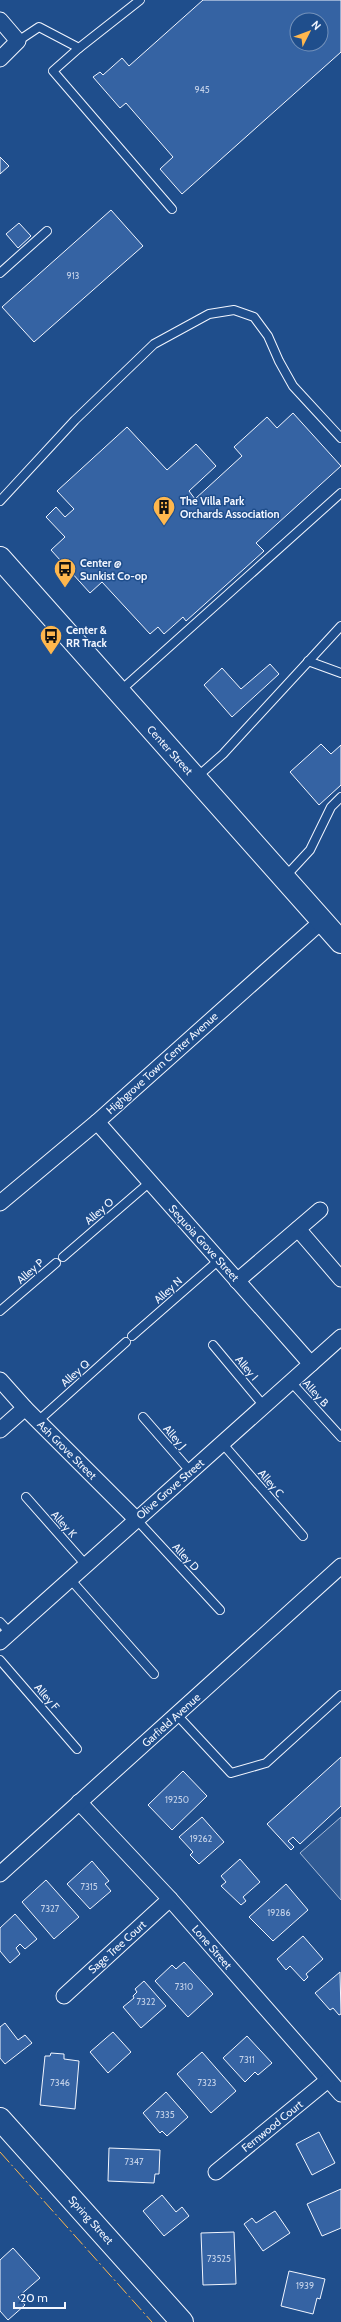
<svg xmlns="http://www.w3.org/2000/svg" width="341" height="2322" viewBox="0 0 341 2322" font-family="Cabin,sans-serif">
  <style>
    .built { fill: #305b95; stroke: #a8bbd7 }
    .building { fill: #3563a3; stroke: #f2f6ff; fill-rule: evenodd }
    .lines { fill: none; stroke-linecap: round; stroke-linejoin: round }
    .lane-casing { stroke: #f2f6ff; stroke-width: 10 }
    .street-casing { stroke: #f2f6ff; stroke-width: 17 }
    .secondary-casing { stroke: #f2f6ff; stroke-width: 24 }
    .lane { stroke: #1f4e8c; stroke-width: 8 }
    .street { stroke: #1f4e8c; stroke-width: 15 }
    .secondary { stroke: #1f4e8c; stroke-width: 22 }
    .power { stroke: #ffb74d; stroke-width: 1; stroke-dasharray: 14 3 2 3; stroke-linecap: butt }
    .labels { text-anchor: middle; stroke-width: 3; stroke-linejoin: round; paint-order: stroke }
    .number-label { font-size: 9px; fill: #c3d1e8 }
    .poi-label { font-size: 11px; font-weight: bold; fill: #f2f6ff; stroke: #1f4e8c; text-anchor: start }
    .street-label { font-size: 11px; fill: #f2f6ff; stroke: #1f4e8c }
  </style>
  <rect width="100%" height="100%" fill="#1f4e8c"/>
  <path class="built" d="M341,1817V1900L300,1853Z"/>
  <g class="building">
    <path d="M203,0H341V52L182,194L160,169L173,157L126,103L120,108L93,77L100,72L103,75L122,58L129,66ZM297,20H321V44H297Z"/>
    <path d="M0,157L9,166L0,174Z"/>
    <path d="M111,210L143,246L34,342L2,307Z"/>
    <path d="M19,223L31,236L18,248L6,234Z"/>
    <path d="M293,413L341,466L256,543L264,551L186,621L183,617L164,634L158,627L150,634L102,582L90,593L51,550L65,537L46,517L56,507L65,517L74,509L57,491L127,427L167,470L196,444L216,466L189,491L195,499L242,456L234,447L267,417L277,428Z"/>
    <path d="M270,664L279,674L232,717L204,685L222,668L241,689Z"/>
    <path d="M321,744L331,754L341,745V785L319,805L290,772Z"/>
    <path d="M341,1757V1806L300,1844L293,1837L288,1841L294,1847L291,1850L267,1824Z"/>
    <path d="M183,1771L207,1796L172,1830L148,1805Z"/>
    <path d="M202,1817L224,1842L199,1864L190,1855L193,1852L179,1837Z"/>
    <path d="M240,1859L260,1882L243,1897L246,1901L241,1905L221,1886L226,1882L221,1876Z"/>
    <path d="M92,1861L109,1881L105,1884L111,1891L90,1909L67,1884Z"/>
    <path d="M46,1880L79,1917L54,1939L22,1902Z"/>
    <path d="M286,1884L308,1910L273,1941L249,1917Z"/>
    <path d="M15,1914L37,1939L25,1949L20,1944L16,1948L20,1954L10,1963L0,1951V1928Z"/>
    <path d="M303,1936L323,1959L306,1974L308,1977L304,1981L290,1966L286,1970L277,1959Z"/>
    <path d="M184,1962L213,1994L188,2017L155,1981L172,1965L176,1969Z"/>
    <path d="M340,1972L341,2014L339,2015L333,2008L330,2010L315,1993Z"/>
    <path d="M144,1981L166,2006L141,2028L123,2007L134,1998L133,1996L137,1992L135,1989Z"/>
    <path d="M5,2023L18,2040L25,2035L32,2043L5,2064L0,2058V2027Z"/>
    <path d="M113,2032L131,2052L108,2073L90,2052Z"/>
    <path d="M247,2036L272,2063L258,2075L255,2072L245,2082L223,2058Z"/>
    <path d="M202,2052L236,2091L211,2113L177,2074Z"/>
    <path d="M51,2053L64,2054V2059L79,2061L75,2109L40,2105L45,2056H50Z"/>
    <path d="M166,2092L188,2117L167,2136L162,2131L160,2133L143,2113Z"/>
    <path d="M319,2132L335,2163L312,2175L296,2144Z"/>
    <path d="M109,2148L160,2150L159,2174H155L154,2183L108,2181Z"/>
    <path d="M341,2189V2228L322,2236L307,2204Z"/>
    <path d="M162,2195L176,2212L182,2207L189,2216L164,2236L143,2211Z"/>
    <path d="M275,2211L290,2233L263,2251L244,2224L252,2218L256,2223Z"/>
    <path d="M234,2232L236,2284L203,2285L201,2233Z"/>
    <path d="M13,2248L40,2278L18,2297L25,2305L8,2320L0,2311V2260Z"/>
    <path d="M289,2271L325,2279L320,2299L317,2298L313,2314L281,2306Z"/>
  </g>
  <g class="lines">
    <g class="lane-casing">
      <g id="lane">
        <path d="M18,41L39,27L79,48L140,0"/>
        <path d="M79,48L53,71L172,209"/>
        <path d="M0,273L47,231"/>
        <path d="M0,501L75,420L154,344L209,314L234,310L254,317L268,336L279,361L293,386L341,438"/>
        <path d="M308,661L341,673"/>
        <path d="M120,691L341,493"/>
        <path d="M197,777L223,754L341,626"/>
        <path d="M285,877L310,850L331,807L341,797"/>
        <path d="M63,1257L150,1182"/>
        <path d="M0,1311L56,1263"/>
        <path d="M132,1336L219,1260"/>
        <path d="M213,1345L264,1406"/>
        <path d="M291,1382L341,1437"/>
        <path d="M143,1417L190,1471"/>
        <path d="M38,1421L126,1342"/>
        <path d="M222,1443L303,1536"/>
        <path d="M26,1497L86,1565"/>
        <path d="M136,1519L220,1610"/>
        <path d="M70,1579L154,1674"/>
        <path d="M0,1622L10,1633"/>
        <path d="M0,1660L77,1749"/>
        <path d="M177,1715L231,1773L266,1763L341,1695"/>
      </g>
    </g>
    <g class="street-casing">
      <g id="street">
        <path d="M0,20L18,41L0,59"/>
        <path d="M97,1122L311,1364"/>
        <path d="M0,1203L97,1122L322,921"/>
        <path d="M298,1229L341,1279"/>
        <path d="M237,1281L320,1210"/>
        <path d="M0,1380L25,1408L136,1519"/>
        <path d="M0,1430L25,1408"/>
        <path d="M0,1642L341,1337"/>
        <path d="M79,1802L170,1899L341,2094"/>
        <path d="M0,1874L341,1566"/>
        <path d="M64,1996L170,1899"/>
        <path d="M216,2172L328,2080"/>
      </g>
    </g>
    <g class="secondary-casing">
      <g id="secondary">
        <path d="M0,558L341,942"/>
        <path d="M0,2119L182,2322"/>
      </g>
    </g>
    <use href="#lane" class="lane"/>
    <use href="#street" class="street"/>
    <use href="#secondary" class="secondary"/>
    <path class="power" d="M0,2152L152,2322"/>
  </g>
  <defs>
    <g id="building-pin" transform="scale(1.15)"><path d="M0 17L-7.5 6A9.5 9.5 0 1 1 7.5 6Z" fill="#ffb74d" stroke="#1f4e8c"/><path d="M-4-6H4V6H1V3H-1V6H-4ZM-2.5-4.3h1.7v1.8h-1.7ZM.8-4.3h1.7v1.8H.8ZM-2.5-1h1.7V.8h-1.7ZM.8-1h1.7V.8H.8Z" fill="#111"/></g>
    <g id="bus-pin" transform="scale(1.15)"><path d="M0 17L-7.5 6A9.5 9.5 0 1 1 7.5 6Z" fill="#ffb74d" stroke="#1f4e8c"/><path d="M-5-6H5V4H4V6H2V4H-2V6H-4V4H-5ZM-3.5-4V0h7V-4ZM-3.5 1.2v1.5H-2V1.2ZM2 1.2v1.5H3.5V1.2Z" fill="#111"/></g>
  </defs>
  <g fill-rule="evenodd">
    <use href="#building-pin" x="164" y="507"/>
    <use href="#bus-pin" x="65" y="569"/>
    <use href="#bus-pin" x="51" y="636"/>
  </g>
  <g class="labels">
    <g class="number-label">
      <text x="202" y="93">945</text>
      <text x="73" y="279">913</text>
      <text x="177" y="1803">19250</text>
      <text x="201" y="1842">19262</text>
      <text x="89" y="1890">7315</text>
      <text x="50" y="1912">7327</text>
      <text x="279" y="1916">19286</text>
      <text x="184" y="1990">7310</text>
      <text x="146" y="2005">7322</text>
      <text x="247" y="2063">7311</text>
      <text x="60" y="2086">7346</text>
      <text x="207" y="2086">7323</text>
      <text x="165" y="2118">7335</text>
      <text x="134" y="2165">7347</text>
      <text x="219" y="2262">73525</text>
      <text x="305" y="2289">1939</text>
    </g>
    <g class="poi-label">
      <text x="180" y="505">The Villa Park<tspan x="180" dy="13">Orchards Association</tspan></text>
      <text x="80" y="567">Center @<tspan x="80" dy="13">Sunkist Co-op</tspan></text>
      <text x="66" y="634">Center &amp;<tspan x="66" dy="13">RR Track</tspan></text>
    </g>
    <g class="street-label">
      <text transform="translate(170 750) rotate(48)" y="4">Center Street</text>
      <text transform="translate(162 1063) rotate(-42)" y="4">Highgrove Town Center Avenue</text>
      <text transform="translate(99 1211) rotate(-41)" y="4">Alley O</text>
      <text transform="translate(204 1243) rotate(48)" y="4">Sequoia Grove Street</text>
      <text transform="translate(30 1271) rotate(-41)" y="4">Alley P</text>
      <text transform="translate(168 1290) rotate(-42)" y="4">Alley N</text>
      <text transform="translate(247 1368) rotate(50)" y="4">Alley I</text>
      <text transform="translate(75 1373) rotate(-42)" y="4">Alley Q</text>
      <text transform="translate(316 1393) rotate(48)" y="4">Alley B</text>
      <text transform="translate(175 1437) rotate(49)" y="4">Alley J</text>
      <text transform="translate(67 1450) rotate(45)" y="4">Ash Grove Street</text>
      <text transform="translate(271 1483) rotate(49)" y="4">Alley C</text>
      <text transform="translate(170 1489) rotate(-41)" y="4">Olive Grove Street</text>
      <text transform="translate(64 1524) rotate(48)" y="4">Alley K</text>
      <text transform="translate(186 1557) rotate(47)" y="4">Alley D</text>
      <text transform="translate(47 1697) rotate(49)" y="4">Alley F</text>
      <text transform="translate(171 1720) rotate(-42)" y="4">Garfield Avenue</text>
      <text transform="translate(117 1947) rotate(-42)" y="4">Sage Tree Court</text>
      <text transform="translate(212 1947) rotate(49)" y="4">Lone Street</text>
      <text transform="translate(272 2126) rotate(-39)" y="4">Fernwood Court</text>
      <text transform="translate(91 2220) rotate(48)" y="4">Spring Street</text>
    </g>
  </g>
  <g transform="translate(309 32) rotate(48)"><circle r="19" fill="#1f4e8c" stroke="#7391ba"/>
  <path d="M0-3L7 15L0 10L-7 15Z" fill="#ffb74d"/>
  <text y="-6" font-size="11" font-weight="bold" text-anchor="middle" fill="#f2f6ff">N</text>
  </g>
  <path d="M14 2302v6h51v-6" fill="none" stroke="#f2f6ff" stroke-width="2"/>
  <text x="20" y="2302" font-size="12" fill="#f2f6ff" stroke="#1f4e8c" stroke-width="3" paint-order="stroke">20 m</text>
</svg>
